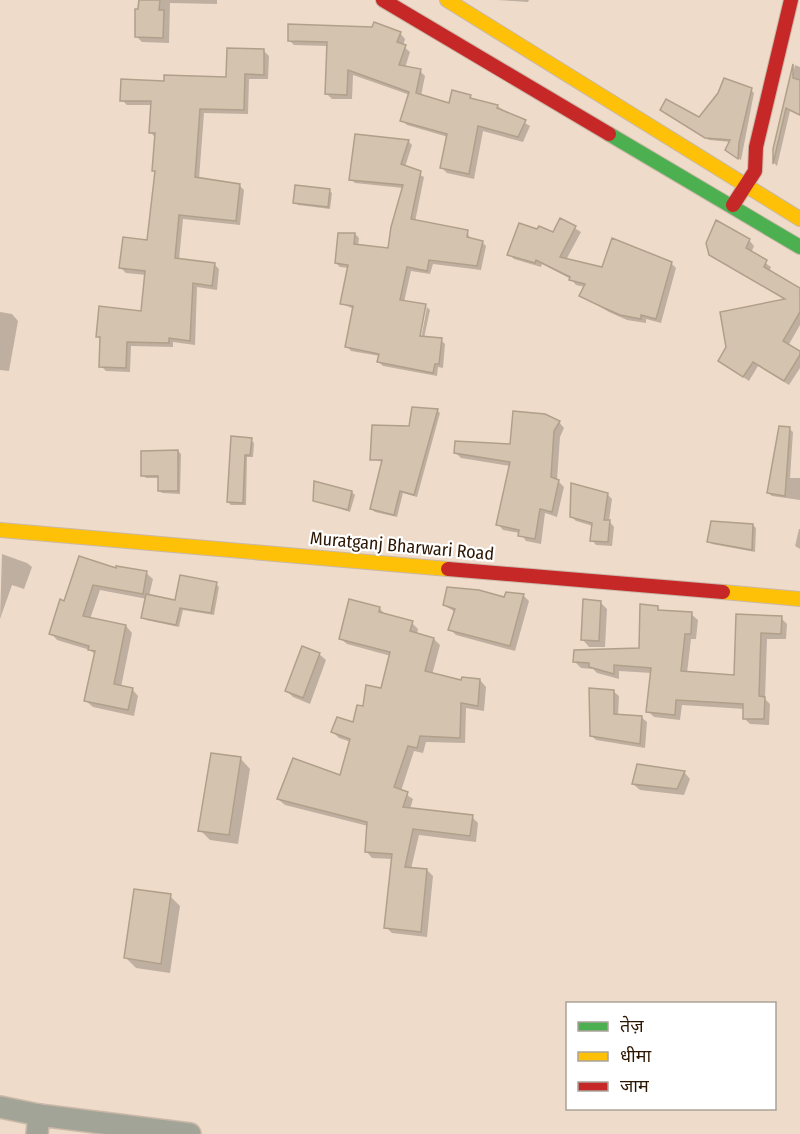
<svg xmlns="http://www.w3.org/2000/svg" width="800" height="1134" viewBox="0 0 800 1134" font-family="'Fira Sans Condensed','Noto Sans Devanagari',sans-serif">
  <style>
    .shadow { fill: #0003 }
    .building { fill: #d4c3ae; stroke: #b0a08a; stroke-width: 1.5 }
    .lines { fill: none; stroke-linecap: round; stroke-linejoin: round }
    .street-casing { stroke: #c9b8a8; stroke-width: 24 }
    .fast-casing { stroke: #c9b8a8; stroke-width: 16 }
    .slow-casing { stroke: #c9b8a8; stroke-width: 16 }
    .jam-casing { stroke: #c9b8a8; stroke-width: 16 }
    .street { stroke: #a3a498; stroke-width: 21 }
    .fast { stroke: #4caf50; stroke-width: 14 }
    .slow { stroke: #ffc107; stroke-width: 14 }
    .jam { stroke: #c62828; stroke-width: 14 }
    .labels { text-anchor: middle; stroke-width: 4.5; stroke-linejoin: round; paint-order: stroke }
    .street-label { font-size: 18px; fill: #2e1702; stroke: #fff }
  </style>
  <rect width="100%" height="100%" fill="#efdbc9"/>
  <g class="shadow">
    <path d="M138,0H217V4L170,3L169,43L142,42L136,36Z"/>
    <path d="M497,0H529L528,2Z"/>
    <path d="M400,33L405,39L403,46L410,52L405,68L420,71L425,76L421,96L450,105L470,97L474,101L497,106L530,126L523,142L483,131L474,179L447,173L442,168L448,137L407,125L402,120L410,95L353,75L352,99H332L326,93L328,46L294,45L289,40Z"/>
    <path d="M264,51L269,56L268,79H249L248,114L204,113L199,179L239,185L244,190L240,225L183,219L179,260L214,264L219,269L217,290L197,287L195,345L173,342V347L131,346L130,372L106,371L101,366L102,340L97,336L142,312L146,275L126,273L121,268L148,242L156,173L154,170L156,138L151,133L152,105H127L122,100L165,82L228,78Z"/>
    <path d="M795,65L800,67V116L790,111L777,166L774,163L775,150Z"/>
    <path d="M751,90L754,93L741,160L730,153L731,142L709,140L665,113L700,119Z"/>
    <path d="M408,141L412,145L405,167L424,177L415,222L467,232L471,240L482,242L486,246L481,270L433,264L430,274L411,271L404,302L427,307H424L417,343L420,344L427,307L430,310L424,338L441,340L445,344L443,368L438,367L437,376L383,366L379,362L380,356L351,351L347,346L354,309L342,304L349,268L340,267L336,263L355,234L359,238L358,246L390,250L403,188L355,183L351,179Z"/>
    <path d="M329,191L332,193L330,209L298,205L295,202Z"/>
    <path d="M561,220L581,232L566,260L603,269L671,263L676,268L661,323L646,319V323L627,320L609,312L581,295L585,287L576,285L571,279L542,264L541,267L514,259L509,254L554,234Z"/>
    <path d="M749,240L754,246L751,253L771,267L769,272L800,289V325L788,346L800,353V368L789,385L758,366L749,381L719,361L786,300L710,254Z"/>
    <path d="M0,312L12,314L18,321L9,371L0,370Z"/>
    <path d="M437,410L440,413L417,497L403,493L397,517L375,512L372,509L383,462L372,459L410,428Z"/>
    <path d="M559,422L564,428L560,437L557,480L564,487L557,517L545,513L541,544L526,541L520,533L503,530L498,524L510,466L461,458L456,453L511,446Z"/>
    <path d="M789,429L793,432L790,478H800V500L772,496L768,493Z"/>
    <path d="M233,437L251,440L254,443L253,457H247L246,505H231L228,502Z"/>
    <path d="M178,451L181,454L180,494L162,493L159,490L160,478H146L143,475Z"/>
    <path d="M352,492L355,495L350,512L314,500Z"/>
    <path d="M608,495L612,499L609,521L614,527L612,546L596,545L592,540L593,526L576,521L571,516Z"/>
    <path d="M753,525L756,528L755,552L712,544L709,541Z"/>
    <path d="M799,529H800V549L795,546Z"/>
    <path d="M2,554L27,563L32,567L24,589L12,585L0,619Z"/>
    <path d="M80,558L117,570L146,573L153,579L149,596L176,601L216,584L219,587L214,615L183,610L179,627L146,620L143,617L147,599L100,590L90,619L126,626L132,633L121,687L132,689L138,696L134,716L93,707L86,701L96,655L90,650L57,640L51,633L65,602Z"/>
    <path d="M523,595L529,601L515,651L456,635L450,629L455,612L444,605Z"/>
    <path d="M600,602L607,609L605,647H589L583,640Z"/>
    <path d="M657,607L662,612L691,614L698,620L696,639H691L687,673L735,676L737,616L781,618L787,624L786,639H767L765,699L770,704L769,725L750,724L744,718L745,709L682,705L680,720L654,717L648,711L652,673L619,671V679L597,673L593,669L581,668L575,662L640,650Z"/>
    <path d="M379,608L385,614L412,623L418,629L417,635L434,639L440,645L432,675L462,682L480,680L486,687L484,711L466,708L465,743L426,742L423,753L414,751L401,791L413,799L410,809L472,817L478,823L476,842L419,835L411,869L427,870L433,876L427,937L392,933L386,927L393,859L372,858L366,851L368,826L285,805L278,799L341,777L351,742L339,738L333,732L354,724L364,708L382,689L391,656L347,644L340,638Z"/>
    <path d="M319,654L326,660L310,704L293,697L287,691Z"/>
    <path d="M613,691L619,696L618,716L641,717L647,722L645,748L596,740L591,735Z"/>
    <path d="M240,758L250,769L238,844L210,840L200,830Z"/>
    <path d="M684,772L690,779L684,795L640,790L633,784Z"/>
    <path d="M170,896L180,906L170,973L136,968L126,958Z"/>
  </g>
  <g class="building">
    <path d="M139,0H160L159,10H164L163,38L135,37V9H138Z"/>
    <path d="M374,22L401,32L397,42L406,45L399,65L421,69L416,93L449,103L452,90L471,95L470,98L498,105L497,108L526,120L518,137L478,126L469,174L440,168L447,134L400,121L409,92L348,70L347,95L325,94L327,42L288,41V24L372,27Z"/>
    <path d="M227,48L264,49V75L245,74L244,110L200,109L195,177L240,184L236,221L179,215L175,258L215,263L212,286L193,283L190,341L169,338V343L127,342L126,368L99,367L100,337H96L99,306L141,311L145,271L119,268L123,237L147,240L155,171H152L155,133H149L151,101H120L121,79L164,81V75L226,77Z"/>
    <path d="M793,64V78L800,80V115L786,108L773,164V149Z"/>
    <path d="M724,78L752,88L739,143L738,159L725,150L730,140L705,138L660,110L666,99L699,117L718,93Z"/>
    <path d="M355,134L409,140L401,164L421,171L411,219L468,230L467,237L483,241L477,266L429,260L427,271L407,267L400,300L426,304L420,336L442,338L439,364H435L433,373L377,362L379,354L345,347L353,306L340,304L348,265L335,263L338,233H355L354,244L388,248L391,227L403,185L349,180Z"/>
    <path d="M295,185L330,189L328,207L293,203Z"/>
    <path d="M560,218L576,226L560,257L602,267L612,238L672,262L656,319L641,315V319L620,315L602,307L579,296L585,284L569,280L570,277L536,260L535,263L507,255L519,223L537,229L539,226L553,232Z"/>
    <path d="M716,220L750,239L746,248L767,260L764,267L800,288V312L783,341L800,351V355L784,381L753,362L743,377L718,361L726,347L720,312L785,299L709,255L706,243Z"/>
    <path d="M412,407L438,409L414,495L400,491L394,515L370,509L382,460H370L372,425L409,426Z"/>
    <path d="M513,411L545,414L560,421L554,431L551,477L559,480L552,512L540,509L535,539L518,536L519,530L496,525L510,462L454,453L455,441L510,444Z"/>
    <path d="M779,426L790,427L785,496L767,493Z"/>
    <path d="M231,436L252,438L250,455H245L243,503L227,502Z"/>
    <path d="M178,450V491H158V476H141V451Z"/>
    <path d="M314,481L352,491L348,510L313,501Z"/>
    <path d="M571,483L608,493L604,520H610L608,542L590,541L592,523L570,517Z"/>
    <path d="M711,521L753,524L752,550L707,542Z"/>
    <path d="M79,556L116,568V566L147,571L143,594L93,585L83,616L126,625L114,684L133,688L128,710L84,701L95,651L88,650L89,646L49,634L60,599L64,601Z"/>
    <path d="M180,575L217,582L211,613L180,608L176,625L141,618L146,594L175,600Z"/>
    <path d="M447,587L479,590L504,597L506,592L524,594L510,646L448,630L455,609L443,605Z"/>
    <path d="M349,599L380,607L379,612L413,621L410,631L434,638L425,671L461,680L462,677L480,679L478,706L461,703L460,738L420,736L417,748L408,746L394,787L408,792L403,807L473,815L470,836L413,829L405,867L427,869L421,932L384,928L392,854L365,852L367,822L277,799L293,758L340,775L350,739L331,732L337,717L353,722L357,705L363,706L366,685L381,688L390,652L339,639Z"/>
    <path d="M583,599L601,601L599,641L581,640Z"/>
    <path d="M640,604L658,606V610L692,612L691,634H685L681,671L734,675L736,614L782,616L781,634L761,633L759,696L765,697L764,719H743V704L676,700L675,715L646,712L651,668L614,665V674L589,667V663L573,662L574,650L639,648Z"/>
    <path d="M302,646L320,653L303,698L285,691Z"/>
    <path d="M589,688L614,690V714L642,716L640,744L590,736Z"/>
    <path d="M211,753L241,757L229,835L198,831Z"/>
    <path d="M637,764L685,771L677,789L632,784Z"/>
    <path d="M134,889L171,894L161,964L124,958Z"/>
  </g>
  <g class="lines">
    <g class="street-casing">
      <g id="street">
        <path d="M0,1107L39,1115L190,1134"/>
        <path d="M37,1134L39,1115"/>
      </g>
    </g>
    <g class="fast-casing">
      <path id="fast" d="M609,134L800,247"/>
    </g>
    <g class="slow-casing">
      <g id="slow">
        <path d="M447,0L800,219"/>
        <path d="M0,530L448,569"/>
        <path d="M723,592L800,599"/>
      </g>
    </g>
    <g class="jam-casing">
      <g id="jam">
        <path d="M383,0L609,134"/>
        <path d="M733,205L755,171L756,147L791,0"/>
        <path d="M448,569L723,592"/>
      </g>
    </g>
    <use href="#street" class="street"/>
    <use href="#fast" class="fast"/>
    <use href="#slow" class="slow"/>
    <use href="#jam" class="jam"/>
  </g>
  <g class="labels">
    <g class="street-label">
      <text transform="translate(402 546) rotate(5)" y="6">Muratganj Bharwari Road</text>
    </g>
  </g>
  <rect x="566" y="1002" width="210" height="108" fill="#ffffff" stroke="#aba29a" stroke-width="1.5"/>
  <rect x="578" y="1022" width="30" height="9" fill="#4caf50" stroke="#aba29a" stroke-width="1.5"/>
  <text x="620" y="1032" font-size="18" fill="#2e1702">तेज़</text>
  <rect x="578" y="1052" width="30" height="9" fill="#ffc107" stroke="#aba29a" stroke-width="1.5"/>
  <text x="620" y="1062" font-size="18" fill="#2e1702">धीमा</text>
  <rect x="578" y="1082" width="30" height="9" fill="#c62828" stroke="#aba29a" stroke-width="1.5"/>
  <text x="620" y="1092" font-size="18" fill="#2e1702">जाम</text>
</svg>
